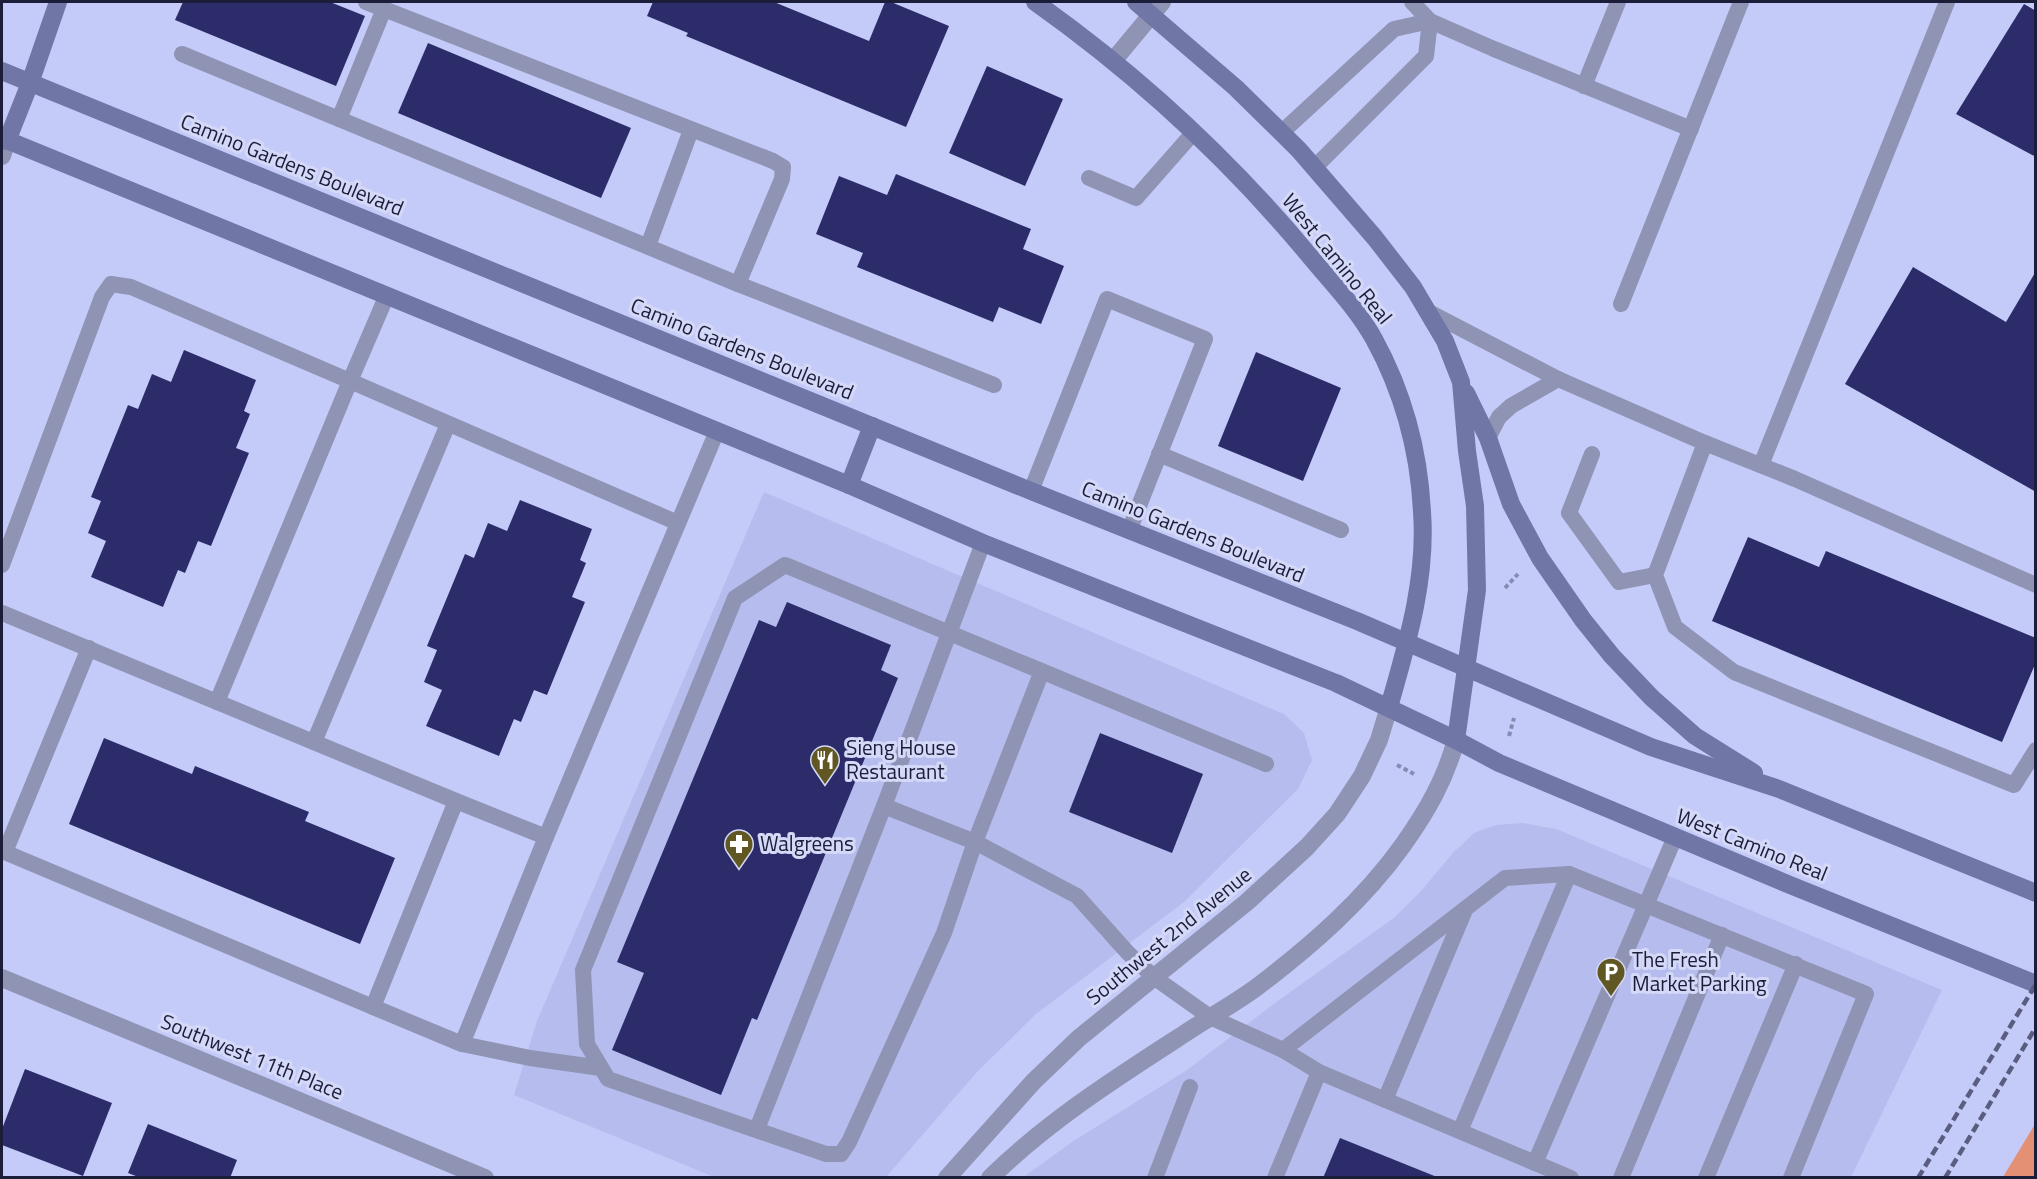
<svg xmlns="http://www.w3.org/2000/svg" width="2037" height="1179" viewBox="0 0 2037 1179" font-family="'Titillium Web',sans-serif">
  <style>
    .built { fill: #b6bced }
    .green { fill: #e49075 }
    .building { fill: #2c2c6b }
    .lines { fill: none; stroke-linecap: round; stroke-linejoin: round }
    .path { stroke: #868bb2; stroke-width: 4; stroke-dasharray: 4.5 3; stroke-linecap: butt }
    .lane { stroke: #8f93b4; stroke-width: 16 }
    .street { stroke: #8f93b4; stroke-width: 18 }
    .secondary { stroke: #7076a5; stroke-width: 18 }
    .rail { stroke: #5a5d80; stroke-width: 4.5; stroke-dasharray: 9 4.5; stroke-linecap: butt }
    .labels { text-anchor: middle; stroke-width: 6; stroke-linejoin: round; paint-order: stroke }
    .street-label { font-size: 21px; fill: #1b1d39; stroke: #d5d9f8 }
    .poi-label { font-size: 21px; fill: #1b1d39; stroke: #d5d9f8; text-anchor: start }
  </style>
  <rect width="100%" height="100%" fill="#c5cbf9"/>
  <g class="built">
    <path d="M764,492L1284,714L1304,733L1312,760L1298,789L1184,902L1036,1014L977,1072L886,1177H714L514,1095L537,1021Z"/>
    <path d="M1523,823L1556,829L1942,990L1851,1177L1022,1178L1072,1142L1187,1070L1275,1003L1395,917L1421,891L1453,853L1474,833L1496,825Z"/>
  </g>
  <path class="green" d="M2035,1124V1177H2003Z"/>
  <g class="building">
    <path d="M183,2H330L365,16L336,86L175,20Z"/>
    <path d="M653,2H774L869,41L885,2H891L949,26L906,127L686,36L688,33L647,16Z"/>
    <path d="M2024,4L2036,11V157L1956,114Z"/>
    <path d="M428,43L631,128L601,198L398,113Z"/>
    <path d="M987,66L1063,99L1025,186L949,153Z"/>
    <path d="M896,174L1031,229L1023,249L1064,266L1041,324L999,307L993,322L857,267L863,253L816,234L839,176L887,195Z"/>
    <path d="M1913,267L2006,322L2036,271V492L1845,384Z"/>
    <path d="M184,350L256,380L244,411L250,414L236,448L249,453L211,546L198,541L185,573L178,570L163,607L91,577L106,541L88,533L101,501L91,497L128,405L138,409L152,374L171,382Z"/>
    <path d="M1256,352L1341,388L1303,481L1218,446Z"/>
    <path d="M520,500L592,529L580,560L586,563L572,597L585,602L547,695L534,690L521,722L514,719L499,756L426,726L442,690L424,682L437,650L427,646L465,554L474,558L488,523L507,531Z"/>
    <path d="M1748,537L1819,567L1826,551L2036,638V662L2002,742L1712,621Z"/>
    <path d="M787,602L891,645L881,670L898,678L757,1020L752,1018L721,1095L612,1050L644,973L617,962L759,620L776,627Z"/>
    <path d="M1100,733L1203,774L1172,853L1069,812Z"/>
    <path d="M104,738L192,774L195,766L309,812L305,821L395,858L360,944L69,824Z"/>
    <path d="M25,1069L112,1103L83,1176L2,1145V1129Z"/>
    <path d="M148,1124L237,1160L230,1178H141L128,1173Z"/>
    <path d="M1340,1138L1437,1177V1178H1323Z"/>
  </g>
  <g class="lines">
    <g class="path">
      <path d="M1505,588L1518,574"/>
      <path d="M1509,736L1514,718"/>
      <path d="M1397,765L1414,774"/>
    </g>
    <g class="lane">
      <path d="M1412,2L1430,21L1494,49L1691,129"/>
      <path d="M182,54L738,284L782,179L783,167L773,161L366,2"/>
      <path d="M1584,86L1618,2"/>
      <path d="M339,119L384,9"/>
      <path d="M1281,133L1394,29L1430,21"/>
      <path d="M1314,168L1426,56L1430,21"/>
      <path d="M1089,178L1136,198L1194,132"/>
      <path d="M648,246L691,130"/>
      <path d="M738,284L994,385"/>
      <path d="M387,295L350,381L678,523"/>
      <path d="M1621,304L1741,2"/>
      <path d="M1427,311L1558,379L1705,443"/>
      <path d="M1488,438L1499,417L1511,406L1558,379"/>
      <path d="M1159,454L1341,530"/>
      <path d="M1592,454L1569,513L1619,582L1655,575"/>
      <path d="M1761,465L1947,2"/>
      <path d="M1031,491L1107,299L1205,339L1129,531"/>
      <path d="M983,543L884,806L975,842L1077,896L1128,953L1155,978L1210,1017L1283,1050L1319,1072L1275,1178"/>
      <path d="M2,565L102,297L111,284L131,287L350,381L217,702"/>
      <path d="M2036,585L1795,479L1705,443L1655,575L1675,627L1734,672L2014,785L2036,750"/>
      <path d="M2,613L456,801"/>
      <path d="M1042,671L975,842L944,933L849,1142L841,1154H826L608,1079L587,1044L583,970L735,598L785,565C945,632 1106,697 1266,764"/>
      <path d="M314,742L448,424"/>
      <path d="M546,837L717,431"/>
      <path d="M1675,837L1646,905L1866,994L1791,1178"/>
      <path d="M2,851L373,1007"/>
      <path d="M5,852L89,648"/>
      <path d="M462,1044L373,1007L456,801L546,837L462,1044L530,1058L601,1068"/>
      <path d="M1283,1050L1505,878L1569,874L1646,905L1535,1163"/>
      <path d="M1319,1072L1571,1178"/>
      <path d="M1385,1100L1465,910"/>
      <path d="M757,1129L884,806"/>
      <path d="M1460,1131L1569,874"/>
      <path d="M1155,1178L1190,1087"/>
      <path d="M1621,1178L1722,935"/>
      <path d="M1706,1178L1796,964"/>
    </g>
    <g class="street">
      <path d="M1113,61L1162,2"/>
      <path d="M2,156L7,141"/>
      <path d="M2,978L485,1178"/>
      <path d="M947,1178L1034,1081L1079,1038L1247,902L1307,847L1337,814L1362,776L1379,740L1389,707"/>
      <path d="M990,1178C1048,1121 1116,1078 1184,1034C1208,1018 1234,1004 1257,987C1311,946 1363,901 1403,845C1427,811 1445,780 1456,740"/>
    </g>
    <g class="secondary">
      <path d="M1035,2C1138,75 1233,163 1313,260C1334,285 1358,310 1374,339C1403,392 1419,451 1422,512C1427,579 1407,644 1389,707"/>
      <path d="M1136,2L1236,88L1299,150L1375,238L1413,287L1445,341L1461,382L1467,451L1475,506L1477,590L1456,740"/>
      <path d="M2,71L1031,491L1357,621L1651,747L1779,789L2036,893"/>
      <path d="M2,138L849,485L983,543L1336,683L1456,740L1499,763L1790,885L2036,984"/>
      <path d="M7,141L30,83L58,2"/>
      <path d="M1466,393L1488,438L1511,504L1540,558L1583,620L1612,656L1652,698L1695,736L1754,773"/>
      <path d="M849,485L872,426"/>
    </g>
    <g class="rail">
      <path d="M1918,1178L2036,984"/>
      <path d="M1945,1178L2036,1027"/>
    </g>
  </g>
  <defs>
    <g id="restaurant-pin" transform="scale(1.5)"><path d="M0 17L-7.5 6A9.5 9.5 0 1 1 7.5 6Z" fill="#615723" stroke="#d5d9f8"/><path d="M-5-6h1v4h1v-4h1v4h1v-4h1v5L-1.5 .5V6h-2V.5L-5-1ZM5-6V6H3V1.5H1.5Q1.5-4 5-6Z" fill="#fff"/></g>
    <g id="pharmacy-pin" transform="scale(1.5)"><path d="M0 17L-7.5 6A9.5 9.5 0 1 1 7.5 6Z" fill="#615723" stroke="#d5d9f8"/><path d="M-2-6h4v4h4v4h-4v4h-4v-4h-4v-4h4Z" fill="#fff"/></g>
    <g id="parking-pin" transform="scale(1.5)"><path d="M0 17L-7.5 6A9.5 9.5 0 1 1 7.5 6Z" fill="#615723" stroke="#d5d9f8"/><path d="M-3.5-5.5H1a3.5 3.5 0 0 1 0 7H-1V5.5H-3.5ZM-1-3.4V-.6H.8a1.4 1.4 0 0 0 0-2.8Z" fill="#fff"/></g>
  </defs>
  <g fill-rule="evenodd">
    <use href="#restaurant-pin" x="825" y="760"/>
    <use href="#pharmacy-pin" x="739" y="844"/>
    <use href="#parking-pin" x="1611" y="972"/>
  </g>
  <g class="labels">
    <g class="street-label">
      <text transform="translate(292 165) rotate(22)" y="7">Camino Gardens Boulevard</text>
      <text transform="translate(1337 259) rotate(51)" y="7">West Camino Real</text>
      <text transform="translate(742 349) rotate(22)" y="7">Camino Gardens Boulevard</text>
      <text transform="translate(1193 532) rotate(22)" y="7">Camino Gardens Boulevard</text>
      <text transform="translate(1752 845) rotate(22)" y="7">West Camino Real</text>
      <text transform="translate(1169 936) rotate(-39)" y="7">Southwest 2nd Avenue</text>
      <text transform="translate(252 1057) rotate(22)" y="7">Southwest 11th Place</text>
    </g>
    <g class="poi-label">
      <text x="846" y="755">Sieng House<tspan x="846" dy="24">Restaurant</tspan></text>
      <text x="760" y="851">Walgreens</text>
      <text x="1632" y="967">The Fresh<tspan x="1632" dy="24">Market Parking</tspan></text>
    </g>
  </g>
  <rect width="2037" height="1179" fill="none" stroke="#1b1d39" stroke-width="6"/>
</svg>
